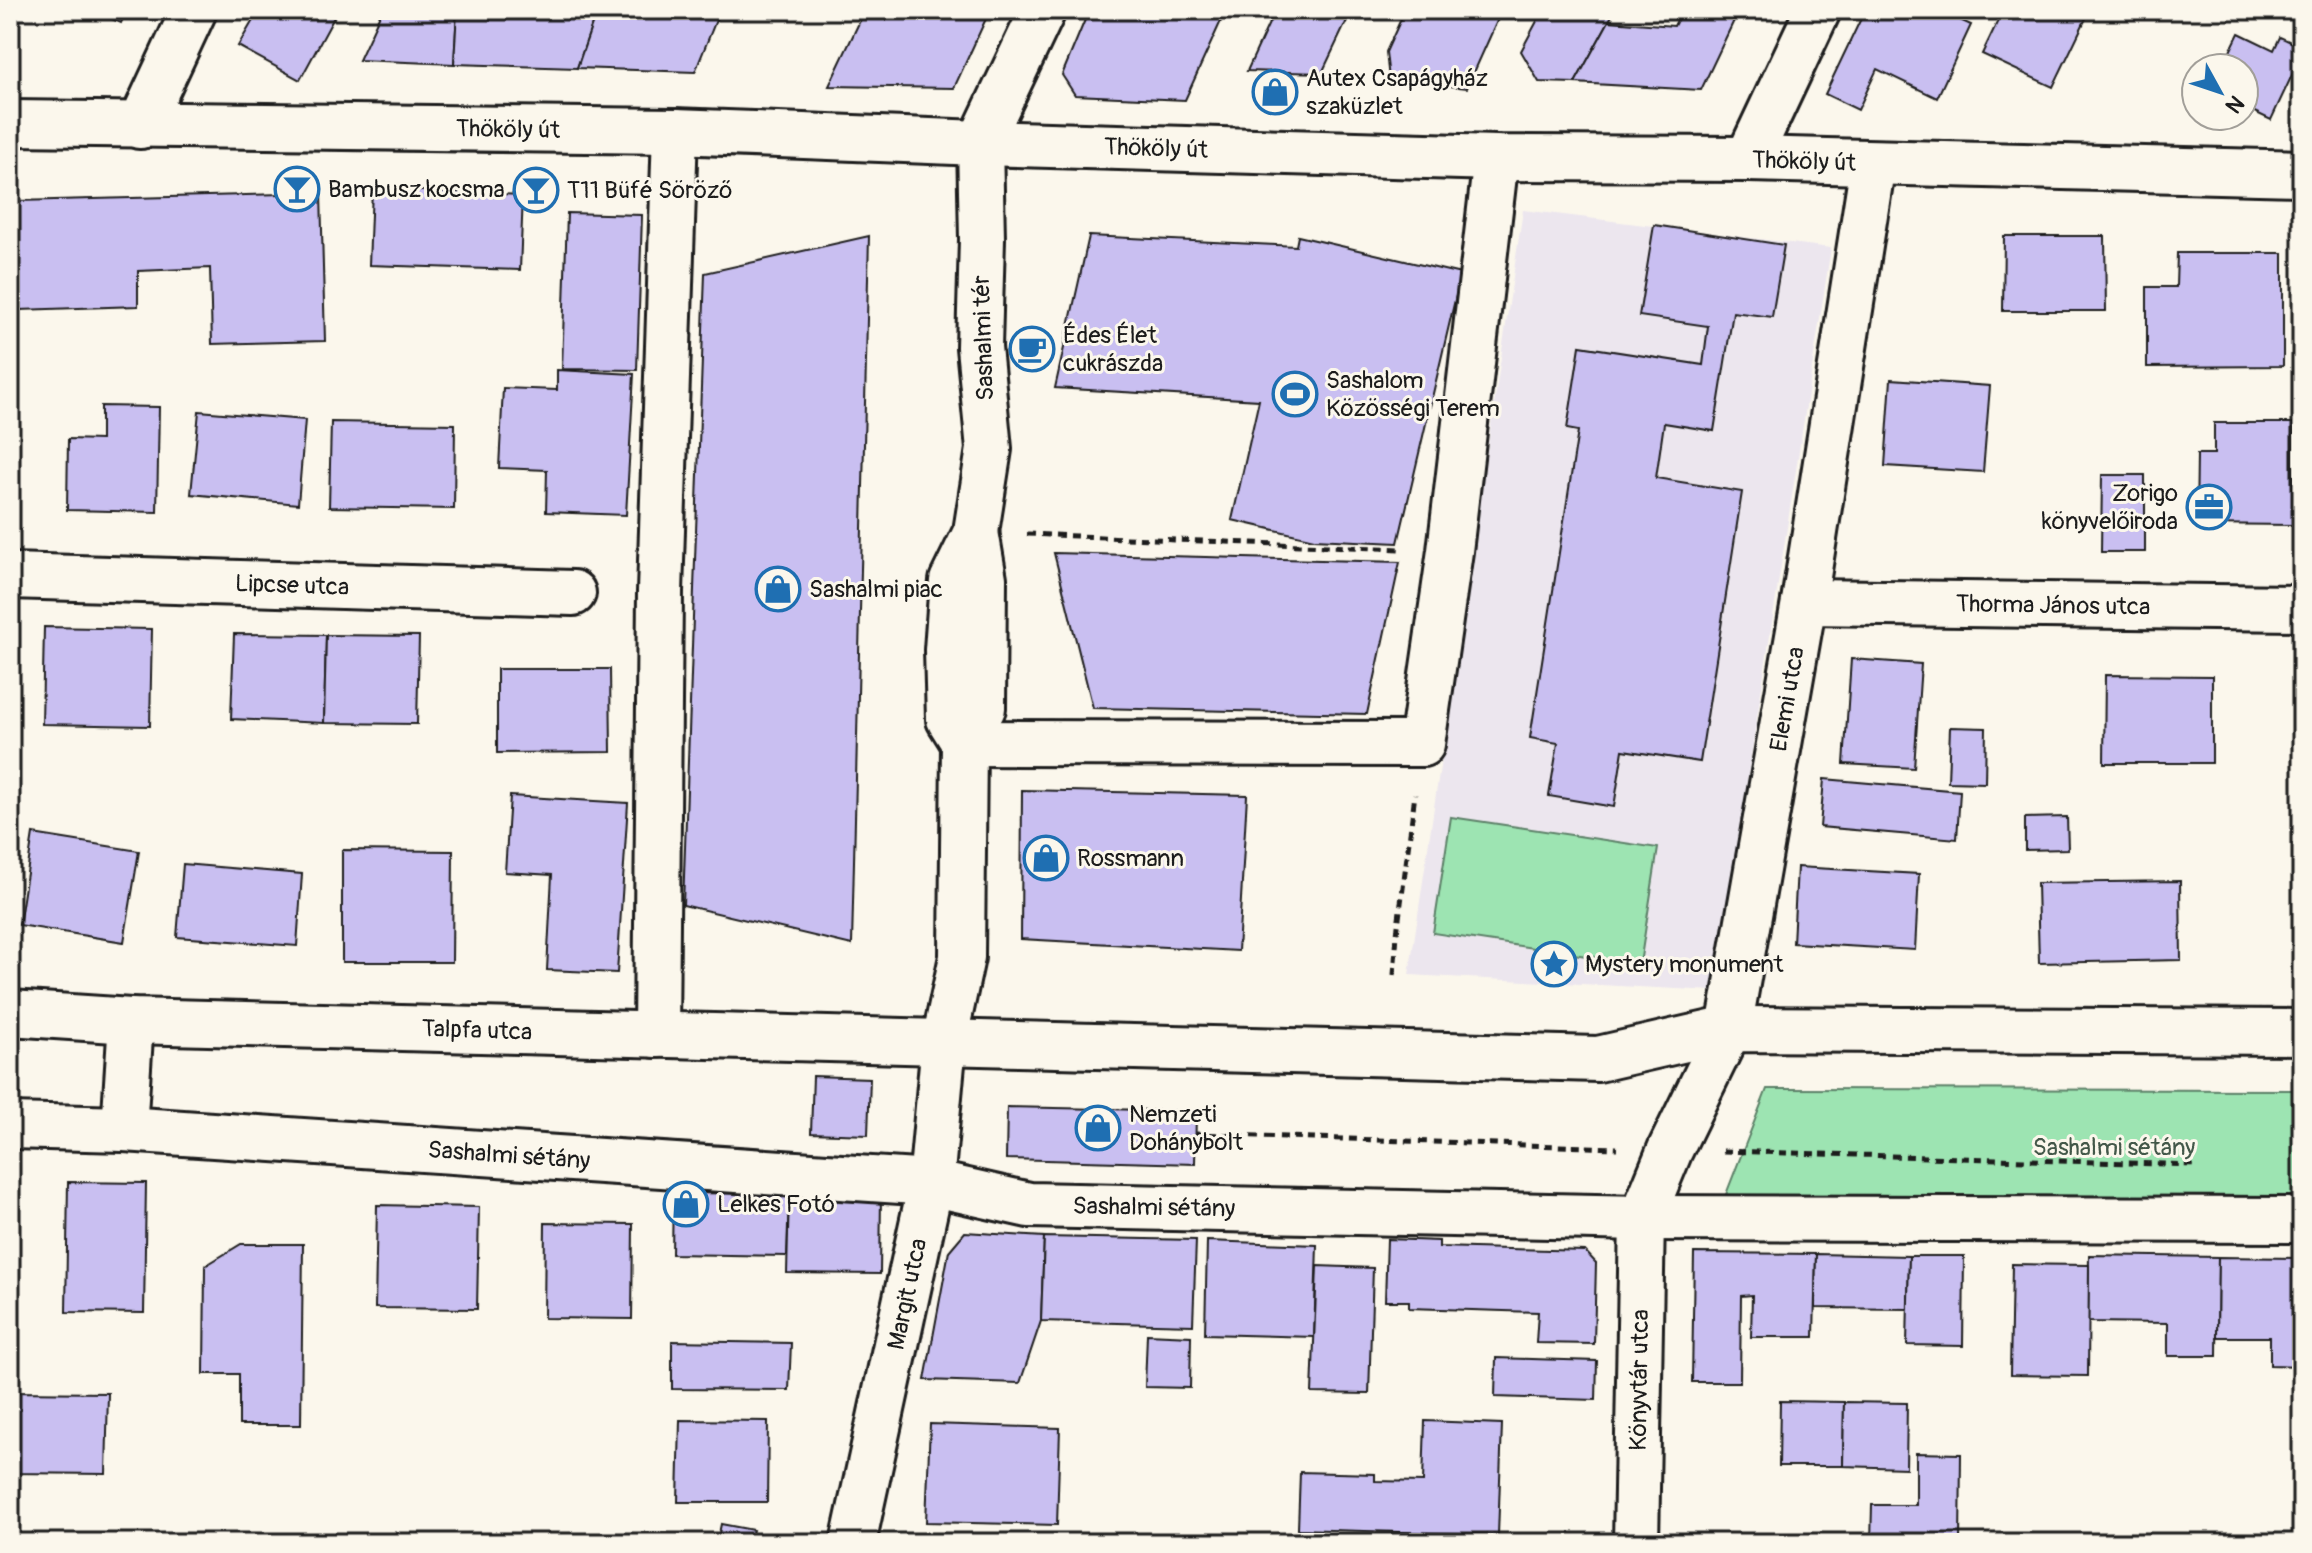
<svg xmlns="http://www.w3.org/2000/svg" width="2312" height="1553" viewBox="0 0 2312 1553" font-family="Pangolin,sans-serif">
  <style>
    .built { fill: #ece6ee }
    .green { fill: #9de4b2; stroke: #5c8067; stroke-width: 2 }
    .building { fill: #c9bff1; stroke: #1c1c1c; stroke-width: 2 }
    .lines { fill: none; stroke-linecap: round; stroke-linejoin: round }
    .minor-casing { stroke: #1c1c1c; stroke-width: 50 }
    .path { stroke: #1c1c1c; stroke-width: 5; stroke-dasharray: 8 6; stroke-linecap: butt }
    .minor { stroke: #fbf7ec; stroke-width: 44 }
    .labels { text-anchor: middle; stroke-width: 6; stroke-linejoin: round; paint-order: stroke }
    .poi-label { font-size: 24px; fill: #1c1c1c; stroke: #fbf7ec; text-anchor: start }
    .street-label { font-size: 24px; fill: #1c1c1c; stroke: #fbf7ec }
    .park-label { font-size: 24px; fill: #435849; stroke: #fbf7ec }
  </style>
  <rect width="100%" height="100%" fill="#fbf7ec"/>
  <filter id="ink" filterUnits="userSpaceOnUse"><feTurbulence type="fractalNoise" baseFrequency=".0125" numOctaves="2"/><feDisplacementMap in="SourceGraphic" scale="16" xChannelSelector="R" yChannelSelector="G"/><feConvolveMatrix kernelMatrix="1 2 1 2 8 2 1 2 1" color-interpolation-filters="sRGB"/></filter>
  <g filter="url(#ink)">
    <path class="built" d="M1523,210L1831,248L1714,991L1409,975Z"/>
    <g class="green">
      <path d="M1451,817L1658,848L1640,964L1433,933Z"/>
      <path d="M1767,1089L2302,1090V1206L1725,1197Z"/>
    </g>
    <g class="building">
      <path d="M91,10H127L121,23Z"/>
      <path d="M259,10H338L300,80L238,46Z"/>
      <path d="M382,10H457L454,64L359,60Z"/>
      <path d="M457,10H597L577,68L454,64Z"/>
      <path d="M597,10H720L695,72L577,68Z"/>
      <path d="M865,10H990L954,88L829,86Z"/>
      <path d="M1089,10H1226L1185,100L1075,95L1062,75Z"/>
      <path d="M1275,10H1352L1322,73L1247,71Z"/>
      <path d="M1405,10H1502L1467,88L1389,79L1386,52Z"/>
      <path d="M1543,10H1615L1575,83L1539,82L1521,51Z"/>
      <path d="M1682,10H1739L1701,90L1575,83L1609,21L1674,26Z"/>
      <path d="M1865,10H1938L1971,25L1937,98L1877,69L1858,110L1825,94Z"/>
      <path d="M2003,10H2090L2053,87L1982,54Z"/>
      <path d="M2239,33L2274,50L2280,37L2302,47V54L2271,120L2244,107V68H2222Z"/>
      <path d="M372,189L523,195L520,270L369,265Z"/>
      <path d="M321,193L325,341L212,344L210,268L138,271V306L19,310L17,201Z"/>
      <path d="M567,213L642,215L637,370L562,369Z"/>
      <path d="M1654,225L1784,245L1772,317L1733,312L1714,431L1664,423L1656,478L1742,492L1700,762L1623,750L1614,807L1549,796L1558,743L1530,738L1578,431L1567,429L1580,346L1703,365L1708,326L1639,316Z"/>
      <path d="M869,236L852,945L683,905L705,273Z"/>
      <path d="M1089,236L1296,246L1298,236L1461,274L1398,543L1314,539L1232,520L1259,400L1055,388Z"/>
      <path d="M2004,236H2105L2106,311H2003Z"/>
      <path d="M2177,253H2283V366L2147,367V287H2176Z"/>
      <path d="M557,370L634,374L626,515L546,512L547,470L499,468L503,388L557,390Z"/>
      <path d="M1891,379L1990,386L1983,472L1885,466Z"/>
      <path d="M101,406L159,407L157,512L67,510L68,439L101,440Z"/>
      <path d="M199,411L305,420L298,504L191,494Z"/>
      <path d="M331,422L455,424L454,509L329,507Z"/>
      <path d="M2214,423H2293V525L2196,524L2197,454H2214Z"/>
      <path d="M2102,475H2145V552H2101Z"/>
      <path d="M1054,553L1400,562L1367,714L1093,708Z"/>
      <path d="M44,627L152,629L150,726L42,724Z"/>
      <path d="M234,634L326,635L324,723L231,719Z"/>
      <path d="M326,635L419,636L417,724L324,723Z"/>
      <path d="M1851,659L1921,664L1914,768L1844,764Z"/>
      <path d="M497,669H610L611,752L497,753Z"/>
      <path d="M2105,675L2212,676V763H2104Z"/>
      <path d="M1950,727L1986,728L1985,783L1948,782Z"/>
      <path d="M1824,779L1960,791L1957,839L1820,827Z"/>
      <path d="M1022,790L1247,795L1238,951L1021,939Z"/>
      <path d="M510,796L628,803L617,973L547,970L552,875L505,872Z"/>
      <path d="M2067,817L2068,849L2025,850V818Z"/>
      <path d="M33,834L139,851L124,942L19,925Z"/>
      <path d="M342,850L453,851L452,962H342Z"/>
      <path d="M183,864L302,874L297,946L177,937Z"/>
      <path d="M1797,867L1919,874L1915,950L1793,943Z"/>
      <path d="M2180,881L2181,960L2039,963L2037,883Z"/>
      <path d="M813,1076L870,1078L868,1135L811,1133Z"/>
      <path d="M1007,1107L1196,1111L1195,1164L1006,1159Z"/>
      <path d="M68,1182L146,1183L144,1313L66,1312Z"/>
      <path d="M673,1193L789,1194L787,1256L672,1254Z"/>
      <path d="M789,1194L881,1195L880,1274L787,1273Z"/>
      <path d="M377,1205L479,1207L477,1309L375,1308Z"/>
      <path d="M545,1223L633,1224L632,1319L544,1318Z"/>
      <path d="M965,1232L1044,1237L1041,1321L1020,1383L925,1380L949,1251Z"/>
      <path d="M1044,1237L1196,1240L1193,1325L1041,1321Z"/>
      <path d="M1387,1239L1439,1241V1247L1585,1251L1596,1263L1594,1344L1536,1343L1538,1312L1409,1308V1301H1385Z"/>
      <path d="M1207,1241L1317,1245L1314,1337L1205,1334Z"/>
      <path d="M241,1244H303L301,1425H239V1374H204L205,1266Z"/>
      <path d="M1694,1253L1816,1254L1814,1337H1751L1752,1295L1741,1296L1740,1382H1692Z"/>
      <path d="M1816,1254L1909,1256L1908,1309L1815,1308Z"/>
      <path d="M2089,1255L2218,1257L2217,1356H2168V1323L2088,1322Z"/>
      <path d="M1909,1256H1964L1963,1346L1907,1345Z"/>
      <path d="M2218,1257L2302,1258V1366L2270,1365V1337H2217Z"/>
      <path d="M2012,1264L2089,1265L2088,1376L2010,1375Z"/>
      <path d="M1317,1266L1373,1268L1369,1394L1312,1393Z"/>
      <path d="M1147,1334L1191,1336L1190,1388L1145,1387Z"/>
      <path d="M672,1341L791,1343L789,1390L672,1389Z"/>
      <path d="M1496,1358L1597,1361L1596,1400L1495,1397Z"/>
      <path d="M10,1392L108,1393L106,1474L10,1473Z"/>
      <path d="M1780,1401L1844,1402L1843,1466H1779Z"/>
      <path d="M1844,1402L1907,1403L1906,1468L1843,1466Z"/>
      <path d="M680,1420L768,1421L767,1502H678Z"/>
      <path d="M1425,1421L1502,1424L1498,1535L1298,1529L1300,1472L1375,1474V1481L1423,1482Z"/>
      <path d="M930,1424L1060,1428L1057,1525L926,1522Z"/>
      <path d="M1916,1453L1961,1454L1960,1543H1871L1872,1505H1916Z"/>
      <path d="M721,1524L753,1530L750,1540L765,1543H717Z"/>
    </g>
    <g class="lines">
      <g class="minor-casing">
        <g id="minor">
          <path d="M10,123L675,131L980,143L1496,158L1748,159L2302,173"/>
          <path d="M140,126L194,10"/>
          <path d="M1748,159L1818,10"/>
          <path d="M10,576L573,593"/>
          <path d="M1804,602L2302,608"/>
          <path d="M964,743L1422,744L1450,551L1496,158"/>
          <path d="M964,743L949,719L947,650L952,581L976,532L989,449L979,347L982,239L980,143L1043,10"/>
          <path d="M10,1013L131,1021L1598,1059L1729,1029L2302,1032"/>
          <path d="M656,1035L660,592L675,131"/>
          <path d="M10,1126L124,1129L931,1183L1029,1205L1642,1218L2302,1220"/>
          <path d="M124,1129L131,1021"/>
          <path d="M853,1543L931,1183L944,1042L962,957L964,743L983,708L984,579L976,532"/>
          <path d="M1636,1543L1642,1218L1670,1150L1729,1029L1804,602L1873,163"/>
        </g>
      </g>
      <g class="path">
        <path d="M1027,534L1401,549"/>
        <path d="M1394,975L1397,934L1415,794"/>
        <path d="M1195,1134L1617,1148"/>
        <path d="M1723,1151L2197,1165"/>
      </g>
      <use href="#minor" class="minor"/>
    </g>
  </g>
  <defs>
    <g id="shop-ring" transform="scale(2.3)"><circle r="9.5" fill="#fbf7ec" stroke="#1f6fb2" stroke-width="1.5"/><path d="M-5-2.5h2.3a2.7 3.5 0 0 1 5.4 0H5L5.5 6h-11ZM-1.5-2.5h3a1.5 2.3 0 0 0-3 0Z" fill="#1f6fb2"/></g>
    <g id="bar-ring" transform="scale(2.3)"><circle r="9.5" fill="#fbf7ec" stroke="#1f6fb2" stroke-width="1.5"/><path d="M-6-5H6L.8 .8V4.5H3.5V6h-7V4.5H-.8V.8Z" fill="#1f6fb2"/></g>
    <g id="cafe-ring" transform="scale(2.3)"><circle r="9.5" fill="#fbf7ec" stroke="#1f6fb2" stroke-width="1.5"/><path d="M-5.5-4.5H6V0H3Q3 3.5 0 3.5H-2.5Q-5.5 3.5-5.5 0ZM3-3.2v2h1.7v-2ZM-6 4.5H4V6H-6Z" fill="#1f6fb2"/></g>
    <g id="stadium-ring" transform="scale(2.3)"><circle r="9.5" fill="#fbf7ec" stroke="#1f6fb2" stroke-width="1.5"/><path d="M0-5a6.5 5 0 1 0 0 10a6.5 5 0 1 0 0-10ZM-3.5-1.8h7v3.6h-7Z" fill="#1f6fb2"/></g>
    <g id="office-ring" transform="scale(2.3)"><circle r="9.5" fill="#fbf7ec" stroke="#1f6fb2" stroke-width="1.5"/><path d="M-6-3h4V-5.5h4V-3h4V5H-6ZM-1-4.5V-3h2v-1.5ZM-6 0V1H6V0Z" fill="#1f6fb2"/></g>
    <g id="sight-ring" transform="scale(2.3)"><circle r="9.5" fill="#fbf7ec" stroke="#1f6fb2" stroke-width="1.5"/><path d="M0-6L1.8-2.2L6-1.7L2.9 1.2L3.7 5.4L0 3.3L-3.7 5.4L-2.9 1.2L-6-1.7L-1.8-2.2Z" fill="#1f6fb2"/></g>
  </defs>
  <g fill-rule="evenodd">
    <use href="#shop-ring" x="1275" y="92"/>
    <use href="#bar-ring" x="297" y="189"/>
    <use href="#bar-ring" x="536" y="190"/>
    <use href="#cafe-ring" x="1032" y="349"/>
    <use href="#stadium-ring" x="1295" y="394"/>
    <use href="#office-ring" x="2209" y="507"/>
    <use href="#shop-ring" x="778" y="589"/>
    <use href="#shop-ring" x="1046" y="858"/>
    <use href="#sight-ring" x="1554" y="964"/>
    <use href="#shop-ring" x="1098" y="1128"/>
    <use href="#shop-ring" x="686" y="1204"/>
  </g>
  <g class="labels">
    <g class="poi-label">
      <text x="1306" y="86">Autex Csapágyház<tspan x="1306" dy="28">szaküzlet</tspan></text>
      <text x="328" y="197">Bambusz kocsma</text>
      <text x="567" y="198">T11 Büfé Söröző</text>
      <text x="1063" y="343">Édes Élet<tspan x="1063" dy="28">cukrászda</tspan></text>
      <text x="1326" y="388">Sashalom<tspan x="1326" dy="28">Közösségi Terem</tspan></text>
      <text x="2178" y="501" text-anchor="end">Zorigo<tspan x="2178" dy="28">könyvelőiroda</tspan></text>
      <text x="809" y="597">Sashalmi piac</text>
      <text x="1077" y="866">Rossmann</text>
      <text x="1585" y="972">Mystery monument</text>
      <text x="1129" y="1122">Nemzeti<tspan x="1129" dy="28">Dohánybolt</tspan></text>
      <text x="717" y="1212">Lelkes Fotó</text>
    </g>
    <g class="street-label">
      <text transform="translate(508 129) rotate(1)" y="8">Thököly út</text>
      <text transform="translate(1156 148) rotate(2)" y="8">Thököly út</text>
      <text transform="translate(1804 161) rotate(2)" y="8">Thököly út</text>
      <text transform="translate(983 338) rotate(-92)" y="8">Sashalmi tér</text>
      <text transform="translate(292 585) rotate(2)" y="8">Lipcse utca</text>
      <text transform="translate(2053 605) rotate(1)" y="8">Thorma János utca</text>
      <text transform="translate(1787 699) rotate(-80)" y="8">Elemi utca</text>
      <text transform="translate(477 1030) rotate(2)" y="8">Talpfa utca</text>
      <text transform="translate(509 1155) rotate(4)" y="8">Sashalmi sétány</text>
      <text transform="translate(1154 1207) rotate(1)" y="8">Sashalmi sétány</text>
      <text transform="translate(907 1294) rotate(-78)" y="8">Margit utca</text>
      <text transform="translate(1639 1380) rotate(-89)" y="8">Könyvtár utca</text>
    </g>
    <g class="park-label">
      <text x="2114" y="1155">Sashalmi sétány</text>
    </g>
  </g>
  <rect width="2312" height="1553" fill="none" stroke="#fbf7ec" stroke-width="40"/>
  <rect x="20" y="20" width="2272" height="1513" fill="none" stroke="#1c1c1c" stroke-width="3" filter="url(#ink)"/>
  <g transform="translate(2220 92) rotate(130)"><circle r="38" fill="#fbf7ec" stroke="#a29f99" stroke-width="2"/>
  <path d="M0-6L14 30L0 20L-14 30Z" fill="#1f6fb2"/>
  <text y="-12" font-size="22" font-weight="bold" text-anchor="middle" fill="#1c1c1c">N</text>
  </g>
</svg>
